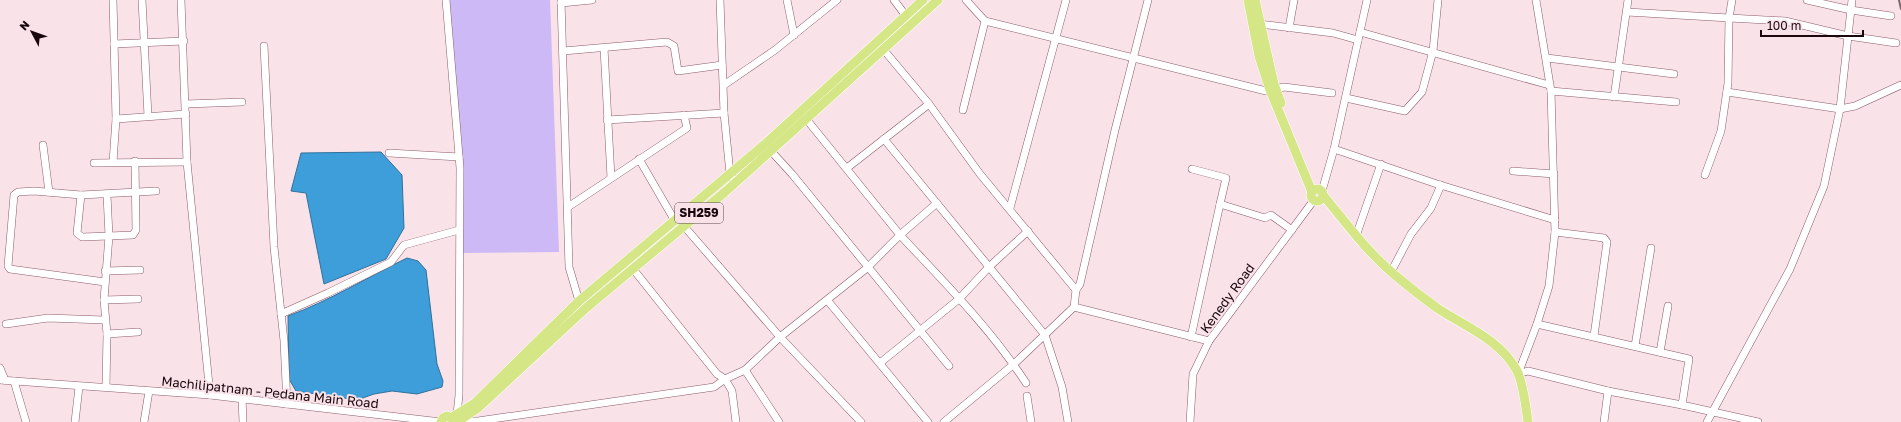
<svg xmlns="http://www.w3.org/2000/svg" width="1901" height="422" viewBox="0 0 1901 422" font-family="'Golos Text',sans-serif">
  <style>
    .green { fill: #cdb9f5 }
    .water { fill: #3d9eda; stroke: #32719c }
    .lines { fill: none; stroke-linecap: round; stroke-linejoin: round }
    .minor-casing { stroke: #8c5c6a; stroke-width: 8 }
    .major-casing { stroke: #fff; stroke-width: 10 }
    .minor { stroke: #fff; stroke-width: 7 }
    .major { stroke: #d4e686; stroke-width: 9 }
    .rail { stroke: #7a666c; stroke-width: 2 }
    .labels { text-anchor: middle; stroke-width: 4; stroke-linejoin: round; paint-order: stroke }
    .shield { fill: #f9e2e8; stroke: #5c494f; stroke-width: 1 }
    .shield-label { font-size: 12px; font-weight: bold; fill: #19070d }
    .street-label { font-size: 13px; fill: #19070d; stroke: #f9e2e8 }
  </style>
  <rect width="100%" height="100%" fill="#f9e2e8"/>
  <path class="green" d="M446,0H550L559,252L462,253Z"/>
  <g class="water">
    <path d="M381,152L402,175L404,228L386,259L324,284L306,193L291,191L301,153Z"/>
    <path d="M407,258L418,261L426,270L437,364L443,381L442,387L417,394L392,391L374,394L357,400L296,391L289,379L288,316C329,301 368,277 407,258Z"/>
  </g>
  <g class="lines">
    <g class="minor-casing">
      <g id="minor">
        <path d="M113,0L116,119L186,114"/>
        <path d="M142,0L148,116"/>
        <path d="M181,0L187,162L210,395"/>
        <path d="M446,0L460,168L459,395L457,414"/>
        <path d="M561,0L569,267L579,301"/>
        <path d="M720,0L724,113L730,174L735,183"/>
        <path d="M787,0L794,35"/>
        <path d="M894,0L906,16"/>
        <path d="M966,0L985,21L1266,91L1284,87L1332,93"/>
        <path d="M1807,0L1851,10L1891,16"/>
        <path d="M561,3L592,0"/>
        <path d="M1627,12L1729,18L1732,0"/>
        <path d="M1259,24L1333,33L1358,40"/>
        <path d="M1289,28L1294,0"/>
        <path d="M1360,32L1549,85"/>
        <path d="M114,44L184,41"/>
        <path d="M264,46L274,247L284,341L287,404"/>
        <path d="M604,48L611,178"/>
        <path d="M563,51L667,42L674,46L678,71L722,65"/>
        <path d="M1547,58L1674,74"/>
        <path d="M724,85L775,50L837,0"/>
        <path d="M1551,91L1676,102"/>
        <path d="M1727,92L1840,109L1855,106L1901,85"/>
        <path d="M1614,97L1628,0"/>
        <path d="M1346,98L1405,111L1422,92L1433,51L1438,0"/>
        <path d="M186,104L242,102"/>
        <path d="M929,104L980,174L1076,290L1074,307L1014,364L944,422"/>
        <path d="M963,110L985,21"/>
        <path d="M607,120L724,113"/>
        <path d="M884,139L1045,335L1062,387L1068,422"/>
        <path d="M43,145L49,192"/>
        <path d="M1334,149L1437,184L1555,220"/>
        <path d="M771,151L792,174L949,366"/>
        <path d="M389,153L459,157"/>
        <path d="M639,159L675,221"/>
        <path d="M113,162L116,119"/>
        <path d="M94,163L187,162"/>
        <path d="M847,168L929,104L883,49"/>
        <path d="M1192,169L1226,178L1220,204L1265,218L1271,215L1292,230"/>
        <path d="M1513,171L1554,174"/>
        <path d="M1705,175L1721,131L1728,83L1729,18L1785,21L1848,36L1896,43"/>
        <path d="M1322,191L1334,149L1367,0"/>
        <path d="M81,195L77,233L82,237L109,236L107,195"/>
        <path d="M937,203L900,235C944,282 991,329 1026,383"/>
        <path d="M568,207L687,128L684,115"/>
        <path d="M1010,208L1066,0"/>
        <path d="M683,225L780,337L861,422"/>
        <path d="M1555,232L1604,238L1607,242L1594,336"/>
        <path d="M1356,236L1381,164"/>
        <path d="M633,269L717,374L725,379L745,370L779,422"/>
        <path d="M105,271L140,270"/>
        <path d="M1391,272L1411,234L1431,208L1441,185"/>
        <path d="M105,282L10,269L8,266L14,195L18,192L34,191L81,195L156,191"/>
        <path d="M1076,290L1080,284L1115,130L1148,0"/>
        <path d="M104,300L138,299"/>
        <path d="M828,301L928,422"/>
        <path d="M1074,307L1209,341"/>
        <path d="M281,314L328,293L391,262L404,245L459,230"/>
        <path d="M6,324L48,318L104,320"/>
        <path d="M107,334L138,332"/>
        <path d="M1191,337L1220,204"/>
        <path d="M1635,346L1651,248"/>
        <path d="M1660,352L1668,306"/>
        <path d="M880,363L959,299L989,267L1028,231"/>
        <path d="M0,368L5,380"/>
        <path d="M745,370L780,337L867,268L900,235L803,115"/>
        <path d="M1518,374L1537,324L1549,286L1555,232L1551,91L1536,0"/>
        <path d="M1518,374L1528,371L1608,391L1682,405L1689,359L1537,324"/>
        <path d="M0,380L210,395L441,422"/>
        <path d="M14,381L26,422"/>
        <path d="M106,387L107,334L104,300L109,236L133,235L136,230L135,161"/>
        <path d="M1027,396L1031,422"/>
        <path d="M242,398L243,422"/>
        <path d="M1682,405L1758,422"/>
        <path d="M459,421H478L714,387L725,379L732,391L736,422"/>
        <path d="M75,422L79,387"/>
        <path d="M144,422L149,391"/>
        <path d="M1190,422L1193,374L1209,341L1314,200"/>
        <path d="M1604,422L1608,391"/>
        <path d="M1707,422L1790,269L1824,186L1840,109L1852,0"/>
      </g>
    </g>
    <g class="major-casing">
      <g id="major">
        <path d="M1248,0L1259,56L1270,90L1312,192"/>
        <path d="M1255,0L1274,84L1281,103"/>
        <circle cx="1317" cy="195" r="6"/>
        <path d="M1323,195C1346,223 1368,253 1396,276C1409,287 1423,298 1437,308C1464,326 1499,339 1516,369C1523,381 1526,407 1528,422"/>
        <path d="M452,417L475,403L579,301L764,145L923,0"/>
        <path d="M441,422L443,418L447,416L455,420"/>
        <path d="M457,422L478,408L586,308L725,192L938,0"/>
      </g>
    </g>
    <use href="#minor" class="minor"/>
    <use href="#major" class="major"/>
    <path class="rail" d="M1899,0L1901,9"/>
  </g>
  <g class="labels">
    <rect class="shield" x="675" y="203" width="48" height="20" rx="3"/>
    <g class="shield-label">
      <text x="699" y="217">SH259</text>
    </g>
    <g class="street-label">
      <text transform="translate(1227 298) rotate(-54)" y="5">Kenedy Road</text>
      <text transform="translate(270 392) rotate(6)" y="5">Machilipatnam - Pedana Main Road</text>
    </g>
  </g>
  <g transform="translate(32 32) rotate(311)" stroke="#f9e2e8" stroke-width="3" paint-order="stroke">
  <path d="M0-3L7 15L0 10L-7 15Z" fill="#19070d"/>
  <text y="-6" font-size="11" font-weight="bold" text-anchor="middle" fill="#19070d">N</text>
  </g>
  <path d="M1761 30v6h102v-6" fill="none" stroke="#19070d" stroke-width="2"/>
  <text x="1767" y="30" font-size="12" fill="#19070d" stroke="#f9e2e8" stroke-width="3" paint-order="stroke">100 m</text>
</svg>
